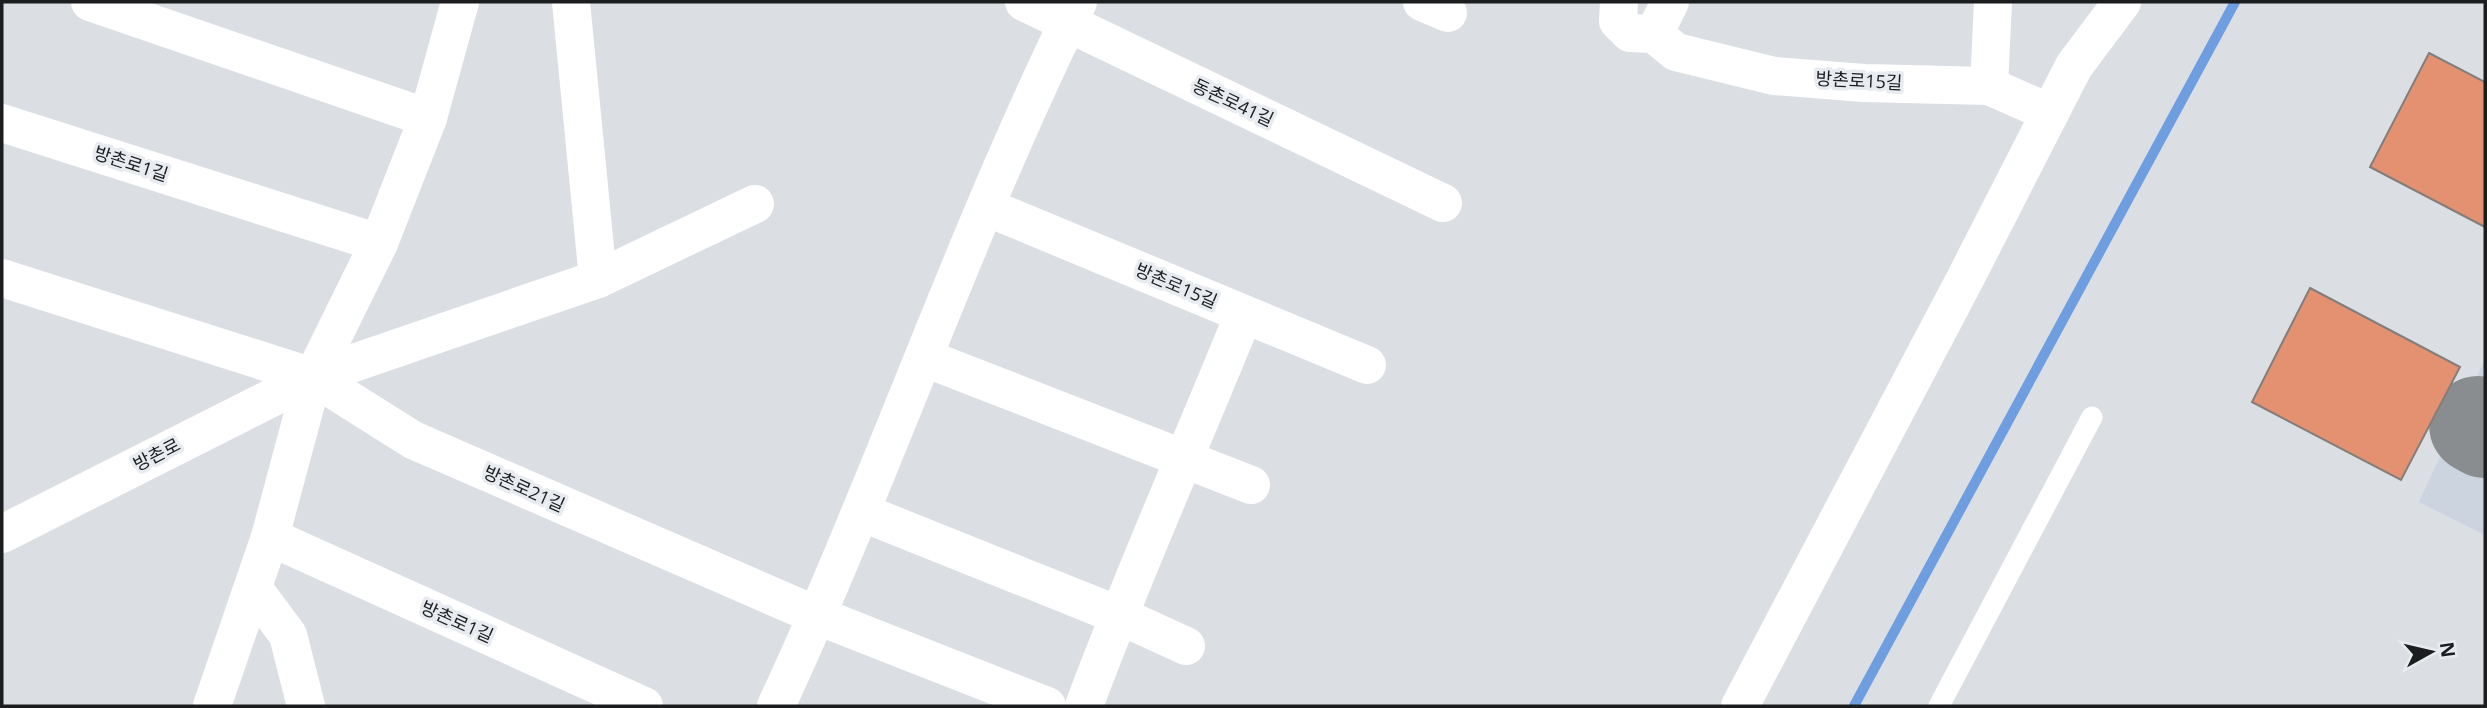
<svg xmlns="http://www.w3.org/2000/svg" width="2487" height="708" viewBox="0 0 2487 708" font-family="'Open Sans','Noto Sans KR',sans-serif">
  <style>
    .built { fill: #ccd4e0 }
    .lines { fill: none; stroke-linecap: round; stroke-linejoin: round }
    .stream { stroke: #6e9edf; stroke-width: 10 }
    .taxiway { stroke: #8a8d90; stroke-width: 98 }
    .building { fill: #e39171; stroke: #837d7b; stroke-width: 2 }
    .lane { stroke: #fff; stroke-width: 21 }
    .street { stroke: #fff; stroke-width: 38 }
    .labels { text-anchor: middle; stroke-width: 7; stroke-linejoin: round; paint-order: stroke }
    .street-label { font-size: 18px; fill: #1b1d1e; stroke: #e8ecf1 }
  </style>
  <rect width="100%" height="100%" fill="#dbdfe4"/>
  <path class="built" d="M2485,359V535L2419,502Z"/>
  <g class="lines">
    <path class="stream" d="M1854,706L2235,2"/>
    <path class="taxiway" d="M2478,425L2485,429"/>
  </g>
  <g class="building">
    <path d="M2429,53L2485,82V227L2370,167Z"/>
    <path d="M2310,288L2460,367L2401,480L2252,402Z"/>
  </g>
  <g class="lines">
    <path class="lane" d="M1939,706L2092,417"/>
    <g class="street">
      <path d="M90,2L428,118"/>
      <path d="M571,2L598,279"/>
      <path d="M1024,2L1443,203"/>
      <path d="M1422,2L1448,13"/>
      <path d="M1619,2L1618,21L1630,33L1654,34"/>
      <path d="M1670,2L1654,34L1676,52L1774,76L1864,83L1989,86L1993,2"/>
      <path d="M1989,86L2050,113"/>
      <path d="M2,123L379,243"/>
      <path d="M986,207L1367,365"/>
      <path d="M2,278L313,377L413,440L818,616L1047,706"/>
      <path d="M925,358L1251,485"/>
      <path d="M861,512L1118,615L1186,646"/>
      <path d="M2,534L313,377L598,279L755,204"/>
      <path d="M270,537L644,706"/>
      <path d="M253,588L288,635L306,706"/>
      <path d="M212,706L270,537L313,377L379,243L428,118L460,2"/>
      <path d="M776,706C884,474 965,231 1078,2"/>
      <path d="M1084,706C1133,574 1191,445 1244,314"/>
      <path d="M1740,706L1964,281L2074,66L2122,2"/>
    </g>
  </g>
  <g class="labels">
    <g class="street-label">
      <text transform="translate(1859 81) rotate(3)" y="6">방촌로15길</text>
      <text transform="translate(1233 103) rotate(25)" y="6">동촌로41길</text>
      <text transform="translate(131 164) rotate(18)" y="6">방촌로1길</text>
      <text transform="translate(1176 286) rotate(23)" y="6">방촌로15길</text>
      <text transform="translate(157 455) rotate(-27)" y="6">방촌로</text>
      <text transform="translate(524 489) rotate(24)" y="6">방촌로21길</text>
      <text transform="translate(457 622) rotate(24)" y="6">방촌로1길</text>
    </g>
  </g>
  <rect width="2487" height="708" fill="none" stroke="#1b1d1e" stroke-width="7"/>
  <g transform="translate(2431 652) rotate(82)" stroke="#e8ecf1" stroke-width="5" paint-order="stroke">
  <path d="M0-5L12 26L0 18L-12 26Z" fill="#1b1d1e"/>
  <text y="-10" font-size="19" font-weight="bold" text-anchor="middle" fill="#1b1d1e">N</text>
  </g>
</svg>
